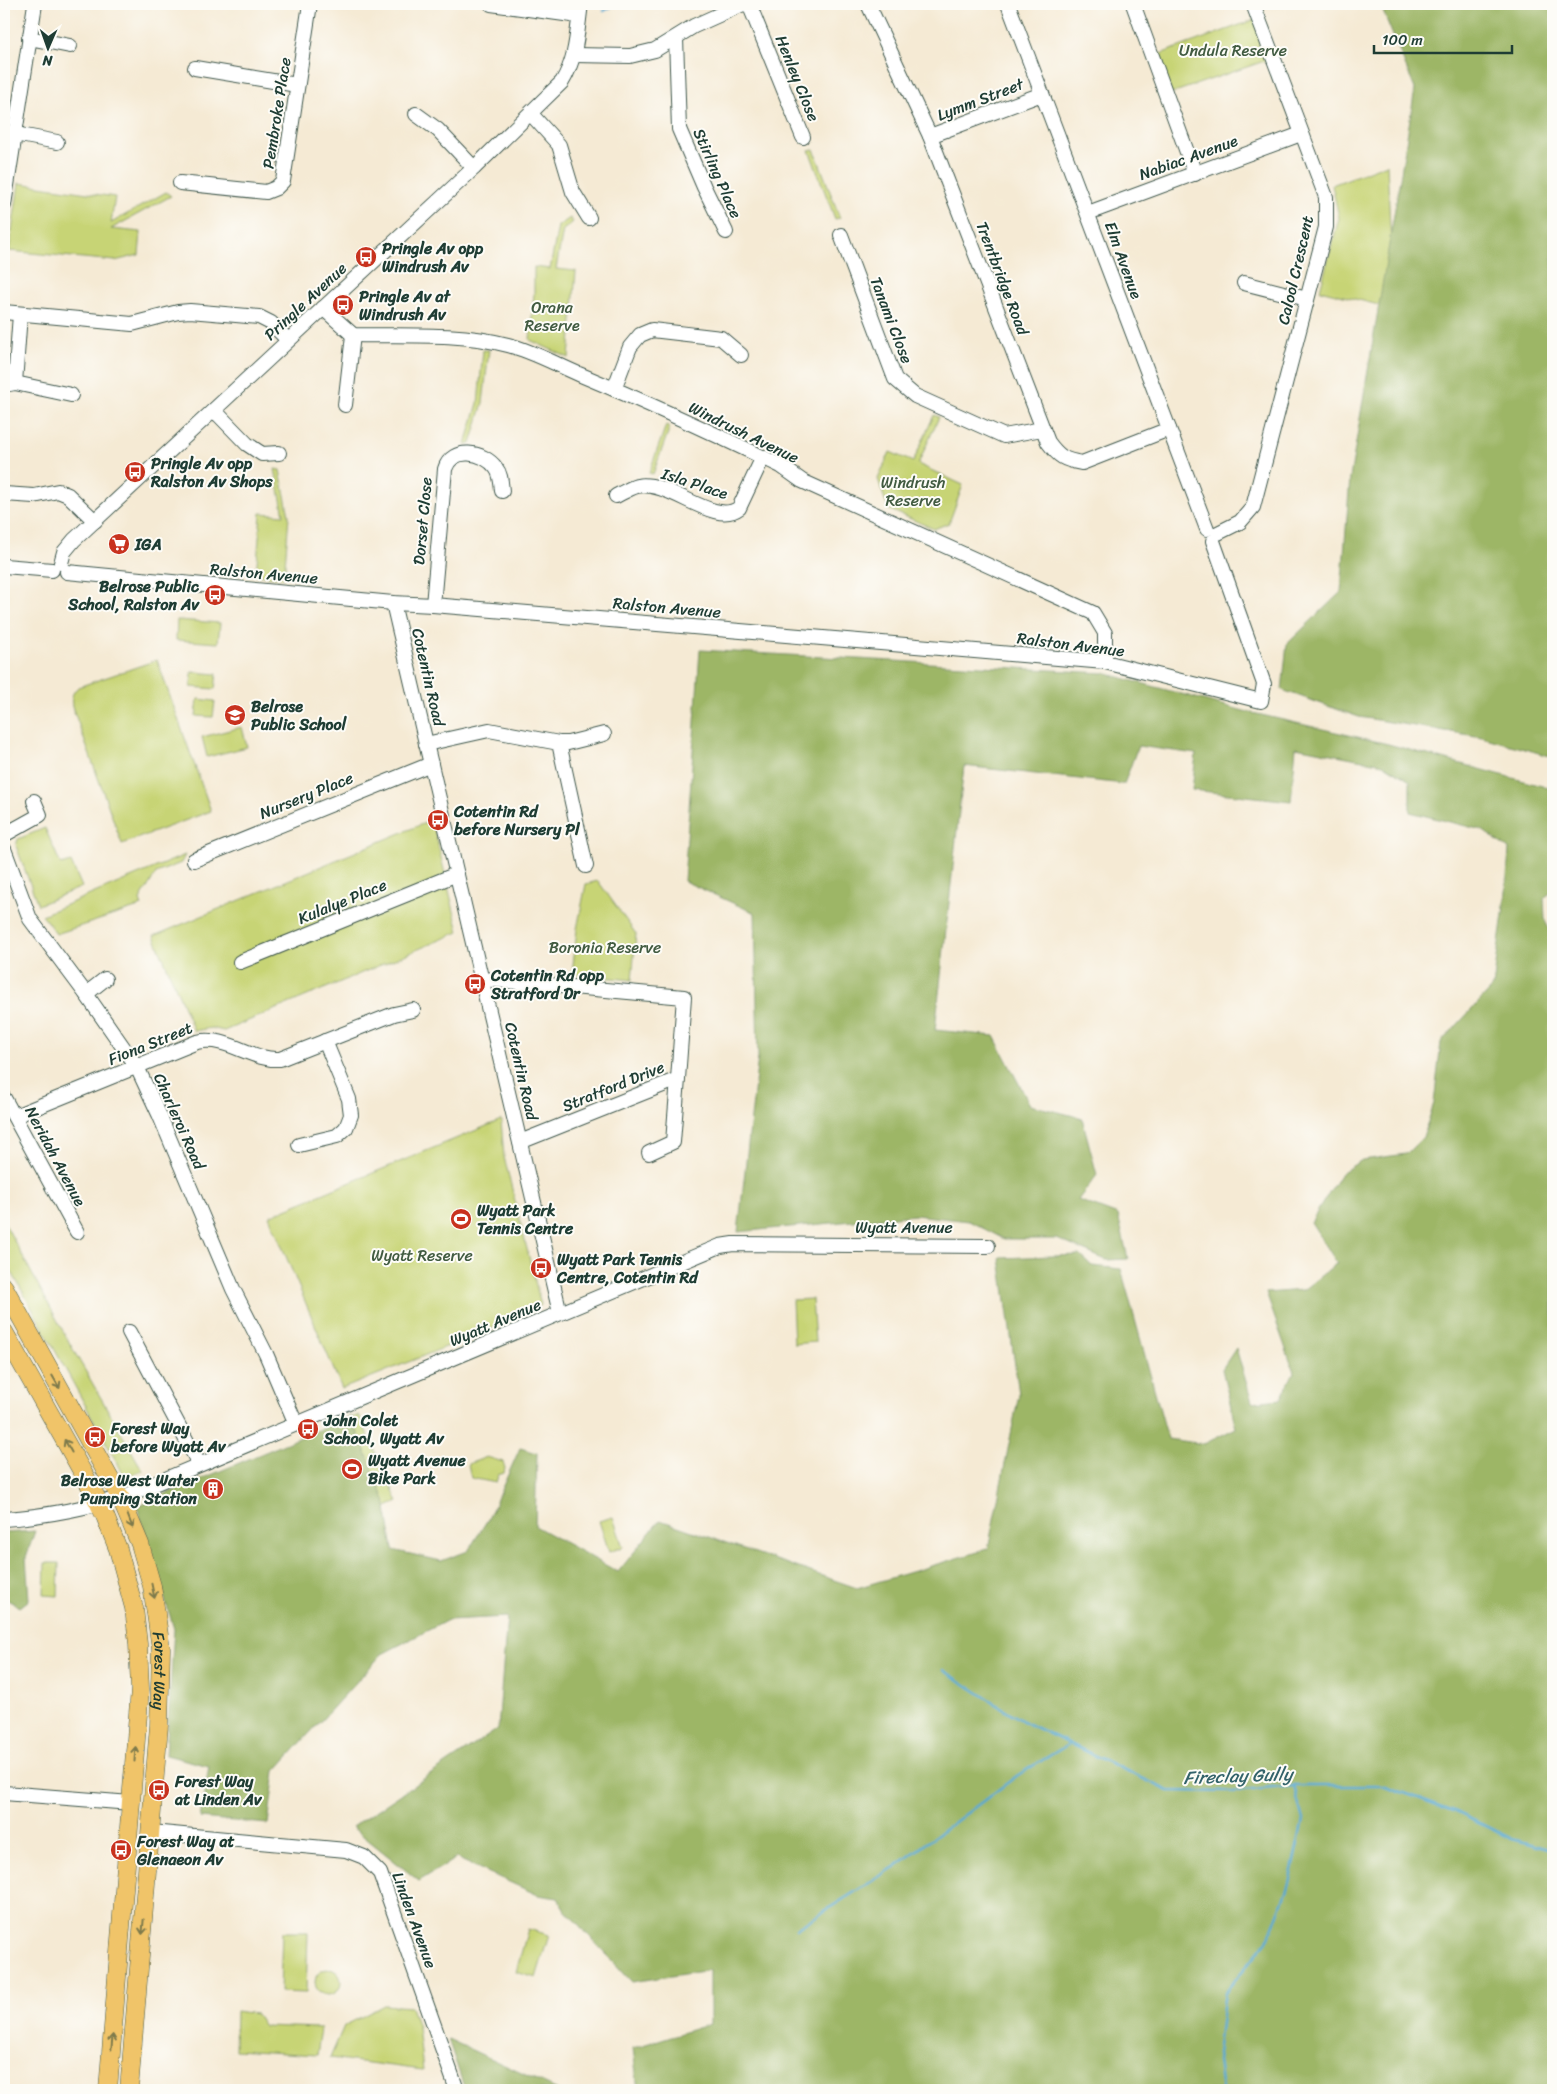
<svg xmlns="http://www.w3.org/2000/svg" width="1557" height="2094" viewBox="0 0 1557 2094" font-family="Sriracha,sans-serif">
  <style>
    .green { fill: #c7d475; stroke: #738854 }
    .forest { fill: #9db666; stroke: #5e7a4d }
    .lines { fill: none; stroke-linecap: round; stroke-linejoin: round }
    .stream { stroke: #57a9d2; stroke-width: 2.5 }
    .minor-casing { stroke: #3f574c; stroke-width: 16 }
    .major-casing { stroke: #3f574c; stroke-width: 19 }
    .minor { stroke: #fff; stroke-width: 14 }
    .major { stroke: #f0c469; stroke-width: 18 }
    .oneway { stroke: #7d7a4c }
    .labels { text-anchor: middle; stroke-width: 4; stroke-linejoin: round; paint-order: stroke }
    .park-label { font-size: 16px; fill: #415b41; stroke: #fdfcf7 }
    .street-label { font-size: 16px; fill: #1f3d34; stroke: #fdfcf7 }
    .poi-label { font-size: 16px; font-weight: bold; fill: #1f3d34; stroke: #fdfcf7; text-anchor: start }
    .water-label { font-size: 18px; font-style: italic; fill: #33636b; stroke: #fdfcf7 }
  </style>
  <rect width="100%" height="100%" fill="#fdfcf7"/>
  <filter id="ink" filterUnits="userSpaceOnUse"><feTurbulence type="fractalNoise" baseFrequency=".02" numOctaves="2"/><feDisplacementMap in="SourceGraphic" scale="10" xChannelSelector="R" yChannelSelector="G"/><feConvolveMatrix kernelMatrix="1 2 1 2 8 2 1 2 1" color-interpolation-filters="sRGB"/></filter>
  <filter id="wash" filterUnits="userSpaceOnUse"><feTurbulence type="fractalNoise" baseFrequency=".0096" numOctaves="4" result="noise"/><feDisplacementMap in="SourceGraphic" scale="20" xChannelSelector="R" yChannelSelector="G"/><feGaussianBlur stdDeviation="1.12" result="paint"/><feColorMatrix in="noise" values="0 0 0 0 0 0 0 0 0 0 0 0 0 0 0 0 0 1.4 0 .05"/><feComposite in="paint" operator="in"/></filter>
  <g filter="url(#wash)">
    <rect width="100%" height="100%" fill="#f5ead4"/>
    <g class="green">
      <path d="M1259,18L1273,58L1166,95L1152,57Z"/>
      <path d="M814,149L840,218L835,219L809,150Z"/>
      <path d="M1387,164L1391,247L1402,311L1320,290L1339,218L1332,185Z"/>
      <path d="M19,183L115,197L111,223L166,192L171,196L111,229L141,232L139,255L115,261L9,251Z"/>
      <path d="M570,218L573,222L563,230L556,269L576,271L569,358L530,340L534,293V267L550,269L558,226Z"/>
      <path d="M483,350H489L483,403L471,444H466L478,403Z"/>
      <path d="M934,415L939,417L918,464L963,485L949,523L934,529L888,509L878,479L890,452L913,462Z"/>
      <path d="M666,425L670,427L653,474L649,473Z"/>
      <path d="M275,469L280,470L289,516L284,578L256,575L261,513L284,515Z"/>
      <path d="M177,620L220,623L218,643L176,640Z"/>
      <path d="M157,660L211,811L122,844L72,706C71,697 72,693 78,687Z"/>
      <path d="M192,672L217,674L215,689L191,687Z"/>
      <path d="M198,699L215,701L213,717L196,716Z"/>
      <path d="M242,727L247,747L207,757L202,737Z"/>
      <path d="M432,820L459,932L224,1031L211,1028L194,1031L154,936Z"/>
      <path d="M45,828L61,865L71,862L82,887L38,905L16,846L18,839Z"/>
      <path d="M185,855L181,863L156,873L140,900L142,906L56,934L42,915Z"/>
      <path d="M598,881L636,934L632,980L572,974L577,929L586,884Z"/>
      <path d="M501,1120L504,1157L541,1305L532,1312L342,1389L269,1216Z"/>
      <path d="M4,1222L75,1353L143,1471L125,1477L4,1258Z"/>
      <path d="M812,1299L815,1342L794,1344L792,1300Z"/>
      <path d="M359,1415L398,1502L346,1525L307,1435Z"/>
      <path d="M487,1457L503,1462L505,1468L504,1473L498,1475L496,1483L471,1478L468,1464Z"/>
      <path d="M613,1517L623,1547L609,1552L599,1521Z"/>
      <path d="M45,1563H59L58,1596L44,1595Z"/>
      <path d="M528,1929L549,1935L536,1978L516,1972Z"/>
      <path d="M282,1932H308L306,1993L280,1992Z"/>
      <circle cx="328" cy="1982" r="13"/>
      <path d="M384,2005L411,2007L418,2027L423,2070L330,2058L344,2026Z"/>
      <path d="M236,2011L256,2014L264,2026L321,2028L317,2055L235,2050Z"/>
    </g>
    <g class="forest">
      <path d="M1380,4H1553V757L1482,737L1359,717L1282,690L1287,644L1341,592L1350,478L1415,89Z"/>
      <path d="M700,650L1104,673L1244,711L1388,744L1553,789V891L1544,898L1545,920L1553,936V2090H638L633,2048L710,2024V1970L632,1982L565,1910L558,1898L538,1895L456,1858L419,1881L352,1827L498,1729L507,1617L448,1620L382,1654L275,1771L268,1824L200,1818L209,1766L166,1755L174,1629L137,1506L351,1416L385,1500L393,1550L441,1561L468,1551L488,1519L520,1448L537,1453L535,1526L618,1572L660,1520L857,1588L988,1549L1019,1394L1000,1258L1080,1255L1092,1266L1121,1269L1168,1439L1204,1444L1236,1428L1222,1369L1236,1348L1252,1402L1281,1399L1294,1372L1266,1293L1303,1290L1337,1263L1311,1222L1341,1173L1362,1160L1406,1154L1423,1137L1434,1103L1441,1042L1493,987L1506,892L1509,849L1482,830L1410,812V781L1383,764L1296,747L1291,801L1192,790L1196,754L1138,746L1124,784L964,766L935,1030L994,1036L1030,1105L1082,1118L1097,1175L1078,1200L1118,1215L1128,1259L1106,1260L1057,1239H1004L969,1221L915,1215L738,1232L758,1057L755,913L684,881Z"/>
      <path d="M35,1531L26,1557L29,1600L20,1607L4,1598V1533Z"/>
      <path d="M448,2039L558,2090H465Z"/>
    </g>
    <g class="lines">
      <g class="stream">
        <path d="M604,11L616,4"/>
        <path d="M943,1670L1026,1723L1169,1791L1233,1792L1294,1786H1385L1454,1811L1512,1839L1553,1850"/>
        <path d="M796,1929L896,1866L1018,1775L1069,1744"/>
        <path d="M1222,2090L1217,2054L1225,1992L1268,1940L1289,1884L1303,1820L1294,1786"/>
      </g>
    </g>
  </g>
  <g filter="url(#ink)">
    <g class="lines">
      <g class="minor-casing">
        <g id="minor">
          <path d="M491,4L579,16"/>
          <path d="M749,4L803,137"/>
          <path d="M868,4L930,136L1048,442C1059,457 1064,460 1082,463L1169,429"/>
          <path d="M1008,4L1207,529"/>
          <path d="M1133,4L1195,174"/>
          <path d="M29,38L70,46"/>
          <path d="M676,38L679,129L704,187L726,232"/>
          <path d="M574,55L630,56L655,50L694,26L743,4"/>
          <path d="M195,68L297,85"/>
          <path d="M416,114L438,130L474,168"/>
          <path d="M531,114L559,145L573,192L589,218"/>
          <path d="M15,134L57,142"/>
          <path d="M930,136L1042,94"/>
          <path d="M180,183L266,192L276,188L283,181L310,4"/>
          <path d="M4,205L35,4"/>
          <path d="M1088,213L1301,134"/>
          <path d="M841,235L895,379L915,396L1004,436L1042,429"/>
          <path d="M1244,283L1307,299"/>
          <path d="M323,308L353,335C404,336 458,332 508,345C533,351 557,365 581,375C648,403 715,434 781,466L802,481L1093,613L1105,633V662"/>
          <path d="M4,312L132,324L178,312L190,311L259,317L271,323L288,340"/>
          <path d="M15,383L20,314"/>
          <path d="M4,385L15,383L71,395"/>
          <path d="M614,389L630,347L640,335L652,330L721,338L741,355"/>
          <path d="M345,405L353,335"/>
          <path d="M214,410L247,444L262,454L279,453"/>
          <path d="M4,494L34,496L58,491L68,495L95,521"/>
          <path d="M616,496C622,493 630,488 637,486C669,479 714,527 739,508L763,457"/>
          <path d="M1218,533L1240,522L1253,507L1326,227V197L1253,4"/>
          <path d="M61,563L64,552L74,540L474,168L562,82C577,58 577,31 581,4"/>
          <path d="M4,566L52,570"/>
          <path d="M67,572L393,603L433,605L1105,662L1261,701L1264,684L1213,541"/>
          <path d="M393,603L560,1313"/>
          <path d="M433,605L445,469C452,446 484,451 496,468C501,474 501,483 502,491"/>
          <path d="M559,743H568L604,734"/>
          <path d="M426,744L489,730L559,743L586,866"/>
          <path d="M4,835L40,815L34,801"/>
          <path d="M4,849L30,919L86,994L137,1067L159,1114L233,1289L266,1354L296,1424"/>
          <path d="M194,860L431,764"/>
          <path d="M240,962L457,874"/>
          <path d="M482,979L684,997L678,1079L520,1142"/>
          <path d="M86,994L105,979"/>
          <path d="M4,1098L77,1232"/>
          <path d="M15,1116L197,1042C227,1035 251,1061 280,1059L394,1014L413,1010"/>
          <path d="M299,1145L337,1136L346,1128L351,1115L349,1099L325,1041"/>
          <path d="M649,1153L673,1142L678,1079"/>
          <path d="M129,1332L199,1464"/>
          <path d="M4,1519C47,1516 89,1508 130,1494L720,1246L733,1244L988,1246"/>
          <path d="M4,1793L131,1803"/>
          <path d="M151,1832L346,1850L364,1857L380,1873L457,2090"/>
        </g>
      </g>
      <g class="major-casing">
        <g id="major">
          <path id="s1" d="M4,1287L120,1497L140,1544L152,1586L161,1649L159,1725L129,2090"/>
          <path d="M4,1332L92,1489L105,1516L118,1549L134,1608L138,1644L140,1689L108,2090"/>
        </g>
      </g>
      <use href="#minor" class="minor"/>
      <use href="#major" class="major"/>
    </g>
    <defs><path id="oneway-shaft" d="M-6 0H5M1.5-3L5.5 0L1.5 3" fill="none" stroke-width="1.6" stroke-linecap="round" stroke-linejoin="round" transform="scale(1.25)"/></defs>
    <g class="oneway">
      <use href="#oneway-shaft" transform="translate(56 1382) rotate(60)"/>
      <use href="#oneway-shaft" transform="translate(68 1446) rotate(-119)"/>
      <use href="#oneway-shaft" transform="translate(130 1521) rotate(69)"/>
      <use href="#oneway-shaft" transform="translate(153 1591) rotate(78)"/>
      <use href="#oneway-shaft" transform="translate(135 1754) rotate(-86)"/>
      <use href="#oneway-shaft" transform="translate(143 1927) rotate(95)"/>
      <use href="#oneway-shaft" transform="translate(112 2042) rotate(-85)"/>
    </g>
  </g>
  <defs>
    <g id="bus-disc" transform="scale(1.125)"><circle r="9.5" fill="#c8321e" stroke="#fdfcf7"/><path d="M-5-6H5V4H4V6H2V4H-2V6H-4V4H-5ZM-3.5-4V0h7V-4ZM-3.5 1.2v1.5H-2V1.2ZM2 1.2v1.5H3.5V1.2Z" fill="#fff"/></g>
    <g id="supermarket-disc" transform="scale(1.125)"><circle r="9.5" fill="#c8321e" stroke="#fdfcf7"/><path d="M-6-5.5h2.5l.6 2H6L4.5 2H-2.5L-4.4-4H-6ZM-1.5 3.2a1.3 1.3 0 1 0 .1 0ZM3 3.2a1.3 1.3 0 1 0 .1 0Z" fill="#fff"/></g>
    <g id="school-disc" transform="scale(1.125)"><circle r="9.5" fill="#c8321e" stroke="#fdfcf7"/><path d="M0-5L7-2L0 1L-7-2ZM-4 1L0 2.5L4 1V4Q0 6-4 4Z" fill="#fff"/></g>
    <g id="stadium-disc" transform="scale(1.125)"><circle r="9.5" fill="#c8321e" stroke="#fdfcf7"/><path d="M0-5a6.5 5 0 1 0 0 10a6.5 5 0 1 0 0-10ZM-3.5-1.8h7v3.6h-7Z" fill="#fff"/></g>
    <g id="building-disc" transform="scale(1.125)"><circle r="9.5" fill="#c8321e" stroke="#fdfcf7"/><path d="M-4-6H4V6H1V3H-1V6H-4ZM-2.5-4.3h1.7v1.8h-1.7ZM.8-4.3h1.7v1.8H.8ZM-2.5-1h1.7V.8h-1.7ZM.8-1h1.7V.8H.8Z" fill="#fff"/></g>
  </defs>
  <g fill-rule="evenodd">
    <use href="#bus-disc" x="366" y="257"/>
    <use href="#bus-disc" x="343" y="305"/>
    <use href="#bus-disc" x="135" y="472"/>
    <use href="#supermarket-disc" x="119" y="544"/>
    <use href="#bus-disc" x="215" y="595"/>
    <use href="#school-disc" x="235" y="715"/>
    <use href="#bus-disc" x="438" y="820"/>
    <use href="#bus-disc" x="475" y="984"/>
    <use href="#stadium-disc" x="461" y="1219"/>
    <use href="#bus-disc" x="541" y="1268"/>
    <use href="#bus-disc" x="308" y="1429"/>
    <use href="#bus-disc" x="95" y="1437"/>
    <use href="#stadium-disc" x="352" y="1469"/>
    <use href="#building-disc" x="213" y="1489"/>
    <use href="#bus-disc" x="159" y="1790"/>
    <use href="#bus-disc" x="121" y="1850"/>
  </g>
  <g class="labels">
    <g class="park-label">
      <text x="1233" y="56">Undula Reserve</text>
      <text x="552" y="313">Orana<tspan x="552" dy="18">Reserve</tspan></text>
      <text x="913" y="488">Windrush<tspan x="913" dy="18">Reserve</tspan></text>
      <text x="605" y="953">Boronia Reserve</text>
      <text x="422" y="1261">Wyatt Reserve</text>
    </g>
    <g class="street-label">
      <text transform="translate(798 78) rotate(68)" y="6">Henley Close</text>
      <text transform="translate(980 99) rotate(-21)" y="6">Lymm Street</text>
      <text transform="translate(276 113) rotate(-81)" y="6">Pembroke Place</text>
      <text transform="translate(1188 157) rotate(-20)" y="6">Nabiac Avenue</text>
      <text transform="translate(718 173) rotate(66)" y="6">Stirling Place</text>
      <text transform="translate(1124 260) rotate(70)" y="6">Elm Avenue</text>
      <text transform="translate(1295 270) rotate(-77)" y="6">Calool Crescent</text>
      <text transform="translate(1003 278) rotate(69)" y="6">Trentbridge Road</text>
      <text transform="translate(305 301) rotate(-43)" y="6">Pringle Avenue</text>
      <text transform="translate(892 320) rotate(69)" y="6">Tanami Close</text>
      <text transform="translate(744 432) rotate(26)" y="6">Windrush Avenue</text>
      <text transform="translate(695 483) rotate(18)" y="6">Isla Place</text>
      <text transform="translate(422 521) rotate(-85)" y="6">Dorset Close</text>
      <text transform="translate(264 573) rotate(5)" y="6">Ralston Avenue</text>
      <text transform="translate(667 607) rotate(5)" y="6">Ralston Avenue</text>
      <text transform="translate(1071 644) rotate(7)" y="6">Ralston Avenue</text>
      <text transform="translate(429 677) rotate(77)" y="6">Cotentin Road</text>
      <text transform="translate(306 795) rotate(-22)" y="6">Nursery Place</text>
      <text transform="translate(342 901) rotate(-22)" y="6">Kulalye Place</text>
      <text transform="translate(150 1043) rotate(-22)" y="6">Fiona Street</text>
      <text transform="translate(522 1071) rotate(77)" y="6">Cotentin Road</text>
      <text transform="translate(613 1086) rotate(-22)" y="6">Stratford Drive</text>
      <text transform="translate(180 1121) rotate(66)" y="6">Charleroi Road</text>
      <text transform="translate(56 1156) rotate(62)" y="6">Neridah Avenue</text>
      <text x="904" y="1233">Wyatt Avenue</text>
      <text transform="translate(495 1322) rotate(-23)" y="6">Wyatt Avenue</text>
      <text dy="6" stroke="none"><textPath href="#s1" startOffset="420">Forest Way</textPath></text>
      <text transform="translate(415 1920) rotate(70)" y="6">Linden Avenue</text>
    </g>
    <g class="poi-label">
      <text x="382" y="254">Pringle Av opp<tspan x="382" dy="18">Windrush Av</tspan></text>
      <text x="359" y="302">Pringle Av at<tspan x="359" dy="18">Windrush Av</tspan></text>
      <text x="151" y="469">Pringle Av opp<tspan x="151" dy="18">Ralston Av Shops</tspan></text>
      <text x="135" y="550">IGA</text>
      <text x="199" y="592" text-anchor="end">Belrose Public<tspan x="199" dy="18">School, Ralston Av</tspan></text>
      <text x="251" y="712">Belrose<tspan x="251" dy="18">Public School</tspan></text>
      <text x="454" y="817">Cotentin Rd<tspan x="454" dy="18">before Nursery Pl</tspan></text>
      <text x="491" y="981">Cotentin Rd opp<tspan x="491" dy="18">Stratford Dr</tspan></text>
      <text x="477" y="1216">Wyatt Park<tspan x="477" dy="18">Tennis Centre</tspan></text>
      <text x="557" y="1265">Wyatt Park Tennis<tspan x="557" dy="18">Centre, Cotentin Rd</tspan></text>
      <text x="324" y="1426">John Colet<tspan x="324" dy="18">School, Wyatt Av</tspan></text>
      <text x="111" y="1434">Forest Way<tspan x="111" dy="18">before Wyatt Av</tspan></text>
      <text x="368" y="1466">Wyatt Avenue<tspan x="368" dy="18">Bike Park</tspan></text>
      <text x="197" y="1486" text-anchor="end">Belrose West Water<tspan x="197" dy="18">Pumping Station</tspan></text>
      <text x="175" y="1787">Forest Way<tspan x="175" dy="18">at Linden Av</tspan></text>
      <text x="137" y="1847">Forest Way at<tspan x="137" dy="18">Glenaeon Av</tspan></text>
    </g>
    <g class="water-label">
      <text transform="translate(1238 1776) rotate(-2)" y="6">Fireclay Gully</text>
    </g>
  </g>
  <rect width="1557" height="2094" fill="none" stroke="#fdfcf7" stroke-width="20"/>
  <g transform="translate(48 48) rotate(182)" stroke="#fdfcf7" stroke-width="4" paint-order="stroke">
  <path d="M0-4L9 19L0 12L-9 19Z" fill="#1f3d34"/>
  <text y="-8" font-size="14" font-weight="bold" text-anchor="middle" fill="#1f3d34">N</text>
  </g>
  <path d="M1374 45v8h138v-8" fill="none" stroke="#1f3d34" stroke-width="2.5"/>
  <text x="1382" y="45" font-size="15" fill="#1f3d34" stroke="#fdfcf7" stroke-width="4" paint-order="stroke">100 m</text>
</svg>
